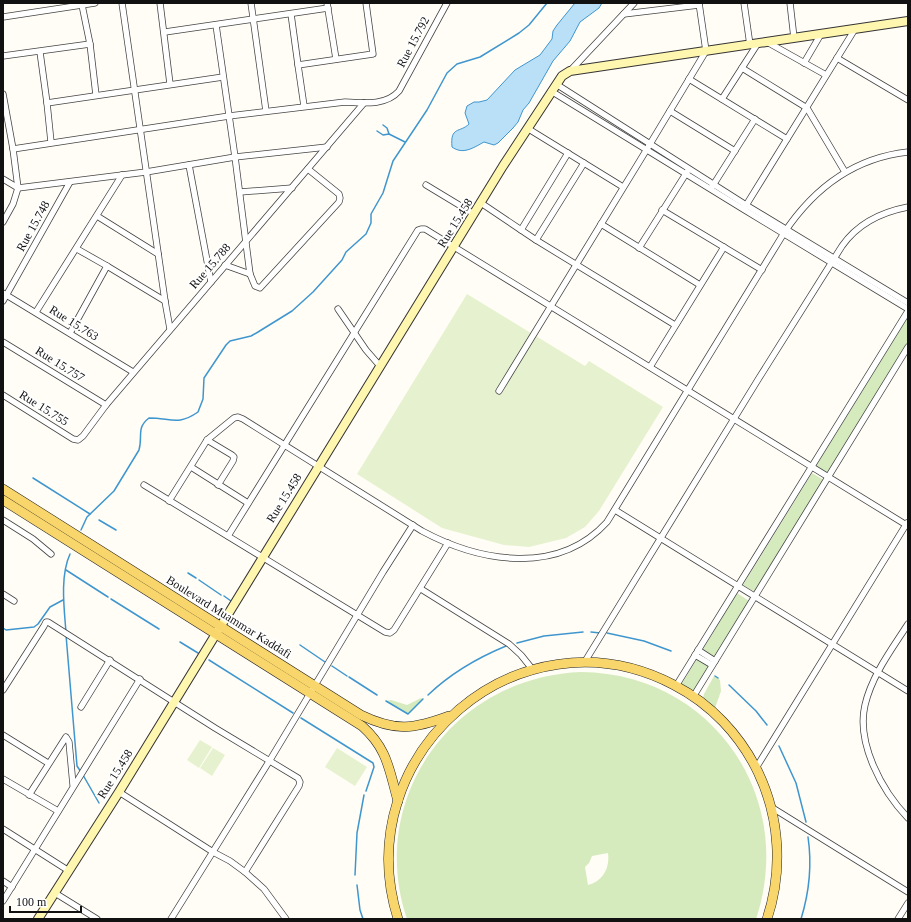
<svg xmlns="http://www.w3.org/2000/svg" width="911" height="922" viewBox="0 0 911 922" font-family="'Times New Roman',serif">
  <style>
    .green { fill: #d5ebbd; fill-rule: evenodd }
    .pitch { fill: #e6f2cf }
    .water { fill: #b9e0f7; stroke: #3f96cf }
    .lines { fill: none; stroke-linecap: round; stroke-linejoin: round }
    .stream { stroke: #3f96cf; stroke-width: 1.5 }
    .street-casing { stroke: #444; stroke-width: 7 }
    .secondary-casing { stroke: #333; stroke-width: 10 }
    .primary-casing { stroke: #222; stroke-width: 10 }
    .street { stroke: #fff; stroke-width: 5.5 }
    .secondary { stroke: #fff6b0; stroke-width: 8 }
    .primary { stroke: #f9d66b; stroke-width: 9 }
    .labels { text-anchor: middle; stroke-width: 4; stroke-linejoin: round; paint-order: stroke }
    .street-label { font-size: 12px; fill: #111; stroke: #fff }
  </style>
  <rect width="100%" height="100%" fill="#fffdf5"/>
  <g class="green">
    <path d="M908,317V345L829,474L816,466Z"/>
    <path d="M812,473L824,480L755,592L743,585Z"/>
    <path d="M737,593L749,601L714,659L702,651Z"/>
    <path d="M697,659L710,667L693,693L681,685Z"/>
    <path d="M581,672C711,673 797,796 756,919H407C366,797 454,677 581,672ZM608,853C610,868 603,881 588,885L585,867L589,863L592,856Z"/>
    <path d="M714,676L720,680L721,691L715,708L703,698L704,694Z"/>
    <path d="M421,698L423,699L408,714L386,701L391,700L407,705Z"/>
  </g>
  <g class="pitch">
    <path d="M467,294L585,366L589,361L663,407L599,511L585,527L566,538L529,547L504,545L442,528L357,474Z"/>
    <path d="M200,740L212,747L199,768L187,760Z"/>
    <path d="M213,748L225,755L212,776L200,768Z"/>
    <path d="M337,748L367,767L355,786L325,767Z"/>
  </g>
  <path class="water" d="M575,3H602L599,8L580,22L570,41L553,61L529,103L523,110L518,122L513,128L498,143L494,145L484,142C473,148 463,155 452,147C450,126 460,133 469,124L465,113L467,106L474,102H479L487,100L515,70L540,55L552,39L553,31L557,25Z"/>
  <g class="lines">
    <g class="stream">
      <path d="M383,125L387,128L389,134"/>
      <path d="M377,131L383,135L389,134L405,142"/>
      <path d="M33,478L90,514"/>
      <path d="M99,520L116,530"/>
      <path d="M81,530L87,517L114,491L139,450C143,436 136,428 149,418C171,418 178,426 198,412L203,399L204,378L226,345L230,341L251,336L258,332L292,311L313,292L342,260L346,252L366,234L371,223V214L383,193L393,161L427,110L447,73L457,64L480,57L519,33L529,25L547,3"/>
      <path d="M66,570L108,597"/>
      <path d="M188,573L196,578"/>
      <path d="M199,580L221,595"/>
      <path d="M224,596L231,601"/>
      <path d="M111,599L159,629"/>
      <path d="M3,628L6,630L34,627L38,624L50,607L63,600"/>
      <path d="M66,632C64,607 60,576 70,554"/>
      <path d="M591,632L600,633"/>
      <path d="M607,633L644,641L671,651"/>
      <path d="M66,635L77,766L81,772"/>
      <path d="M180,642L198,653"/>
      <path d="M517,643L544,636L583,632"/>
      <path d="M300,645L325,662"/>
      <path d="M209,660L293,713"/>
      <path d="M332,666L347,676"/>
      <path d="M715,676L718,678"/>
      <path d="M349,677L377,695"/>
      <path d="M729,685L756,711L767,725"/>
      <path d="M428,695C451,673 477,658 506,646"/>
      <path d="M386,701L408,714L423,699"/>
      <path d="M301,718L373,763L374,767L366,791"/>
      <path d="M779,746L796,783L806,822"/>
      <path d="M83,775L99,803"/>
      <path d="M355,875L357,833L364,795"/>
      <path d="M357,885L360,910L363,919"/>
      <path d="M801,919C809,893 812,864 808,837"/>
    </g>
    <g class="street-casing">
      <g id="street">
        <path d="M122,3L165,301L170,329"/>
        <path d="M160,3L170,84"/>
        <path d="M251,3L266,111"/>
        <path d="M327,3L336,59"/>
        <path d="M744,3L750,45"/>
        <path d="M790,3L794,38"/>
        <path d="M82,5L90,44L96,95"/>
        <path d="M291,14L298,65L373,54L366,3"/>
        <path d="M624,14L699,5"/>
        <path d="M3,17L95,3"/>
        <path d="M216,25L235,157L250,274L255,286L260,288L339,202L340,198L339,194L308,169"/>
        <path d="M165,32L328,8"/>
        <path d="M767,42L826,75"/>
        <path d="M40,52L47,103L51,142"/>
        <path d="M3,56L90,44"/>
        <path d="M837,58L908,100"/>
        <path d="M804,63L821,34"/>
        <path d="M298,65L304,106"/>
        <path d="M742,68L807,108L845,172"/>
        <path d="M570,71L634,3"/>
        <path d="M689,79L787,139"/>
        <path d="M556,84L746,205L908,303"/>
        <path d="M551,91L743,209L908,309"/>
        <path d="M3,94L13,149L18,188L13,204L3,222"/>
        <path d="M722,99L758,43"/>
        <path d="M47,103L223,77"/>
        <path d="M670,111L735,151"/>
        <path d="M527,128L623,187"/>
        <path d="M13,149L229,116L345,102C363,103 386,106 399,91L447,3"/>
        <path d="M189,165L211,282"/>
        <path d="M3,179L18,188"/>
        <path d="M426,185L474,214"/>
        <path d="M712,187L755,119"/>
        <path d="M18,188L146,172L235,157L327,147"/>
        <path d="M240,192L292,188"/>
        <path d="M481,203L536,240L675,325"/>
        <path d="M745,207L855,29"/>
        <path d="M662,210L762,270"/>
        <path d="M97,216L158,254"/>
        <path d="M601,224L700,285"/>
        <path d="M521,230L568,153"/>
        <path d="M536,240L584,163"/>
        <path d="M639,248L687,172"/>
        <path d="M77,249L107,266L165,301"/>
        <path d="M225,265L250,274"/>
        <path d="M3,293L133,372"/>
        <path d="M3,301L70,182"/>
        <path d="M338,309L366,350L380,366"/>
        <path d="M36,312L122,175"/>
        <path d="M70,333L107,266"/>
        <path d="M3,342L106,405"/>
        <path d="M650,367L724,247"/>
        <path d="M499,391L647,149L706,51L699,3"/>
        <path d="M3,395L73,439L78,440L83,436L106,405L364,103"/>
        <path d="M207,440L232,455L234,457L233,461L218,485"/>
        <path d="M191,467L248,503"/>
        <path d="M144,485L385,632L390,633L394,630L448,543"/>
        <path d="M169,501L207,440L234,418L238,417L243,419L422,531C480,562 558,576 607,522L784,233C814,188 853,158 908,152"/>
        <path d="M615,510L908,691"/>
        <path d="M3,520L33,539L51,554"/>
        <path d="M228,536L418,230L421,229H425L908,526"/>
        <path d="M421,589L509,644L521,655L533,670"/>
        <path d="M3,594L14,601"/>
        <path d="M908,624C892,649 872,675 865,705C856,743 882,791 908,818"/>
        <path d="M698,650L715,661"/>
        <path d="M695,655L712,665"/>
        <path d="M584,663L759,378L842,246C858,223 882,212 908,207"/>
        <path d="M676,686L908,311"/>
        <path d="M3,690L44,626L46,622H48L215,728L298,778L300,782L299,786L245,872"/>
        <path d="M693,697L908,347"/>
        <path d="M81,707L110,660"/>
        <path d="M3,735L48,763"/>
        <path d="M756,768L907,523"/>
        <path d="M3,779L58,811"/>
        <path d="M119,792L213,852L230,861L245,872L264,889L286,919"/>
        <path d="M29,795L66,737L69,742L73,785"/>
        <path d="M771,807L908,892"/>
        <path d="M3,829L69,871"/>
        <path d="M3,881L12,887"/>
        <path d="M55,893L97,919"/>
        <path d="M3,901L140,679"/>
        <path d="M171,919L270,760L383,572L413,525"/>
        <path d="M898,919L908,903"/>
      </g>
    </g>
    <g class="secondary-casing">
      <path id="secondary" d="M38,919L119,792L503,166L562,76L570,71L908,21"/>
    </g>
    <g class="primary-casing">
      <g id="primary">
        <path d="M3,489L361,715C396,732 414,729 449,716"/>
        <path d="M3,500L362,726C388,749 389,770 398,801"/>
        <path d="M398,919C346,754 520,604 674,685C711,704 740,735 758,772C780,818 783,871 767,919"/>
      </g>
    </g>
    <use href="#street" class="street"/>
    <use href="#secondary" class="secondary"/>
    <use href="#primary" class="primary"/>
  </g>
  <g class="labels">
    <g class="street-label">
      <text transform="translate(413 42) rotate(-62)" y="4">Rue 15.792</text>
      <text transform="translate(455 223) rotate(-58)" y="4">Rue 15.458</text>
      <text transform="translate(33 226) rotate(-61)" y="4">Rue 15.748</text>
      <text transform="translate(210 266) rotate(-49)" y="4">Rue 15.788</text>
      <text transform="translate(74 323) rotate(32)" y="4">Rue 15.763</text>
      <text transform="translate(60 364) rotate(32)" y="4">Rue 15.757</text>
      <text transform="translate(44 408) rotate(32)" y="4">Rue 15.755</text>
      <text transform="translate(284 498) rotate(-58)" y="4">Rue 15.458</text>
      <text transform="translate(229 617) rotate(32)" y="4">Boulevard Muammar Kaddafi</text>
      <text transform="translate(115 774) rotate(-58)" y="4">Rue 15.458</text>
    </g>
  </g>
  <rect width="911" height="922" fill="none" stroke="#111111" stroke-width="8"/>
  <path d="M10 906v6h71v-6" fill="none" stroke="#111111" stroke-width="2"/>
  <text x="16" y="906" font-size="12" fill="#111111" stroke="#ffffff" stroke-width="3" paint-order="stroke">100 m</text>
</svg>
